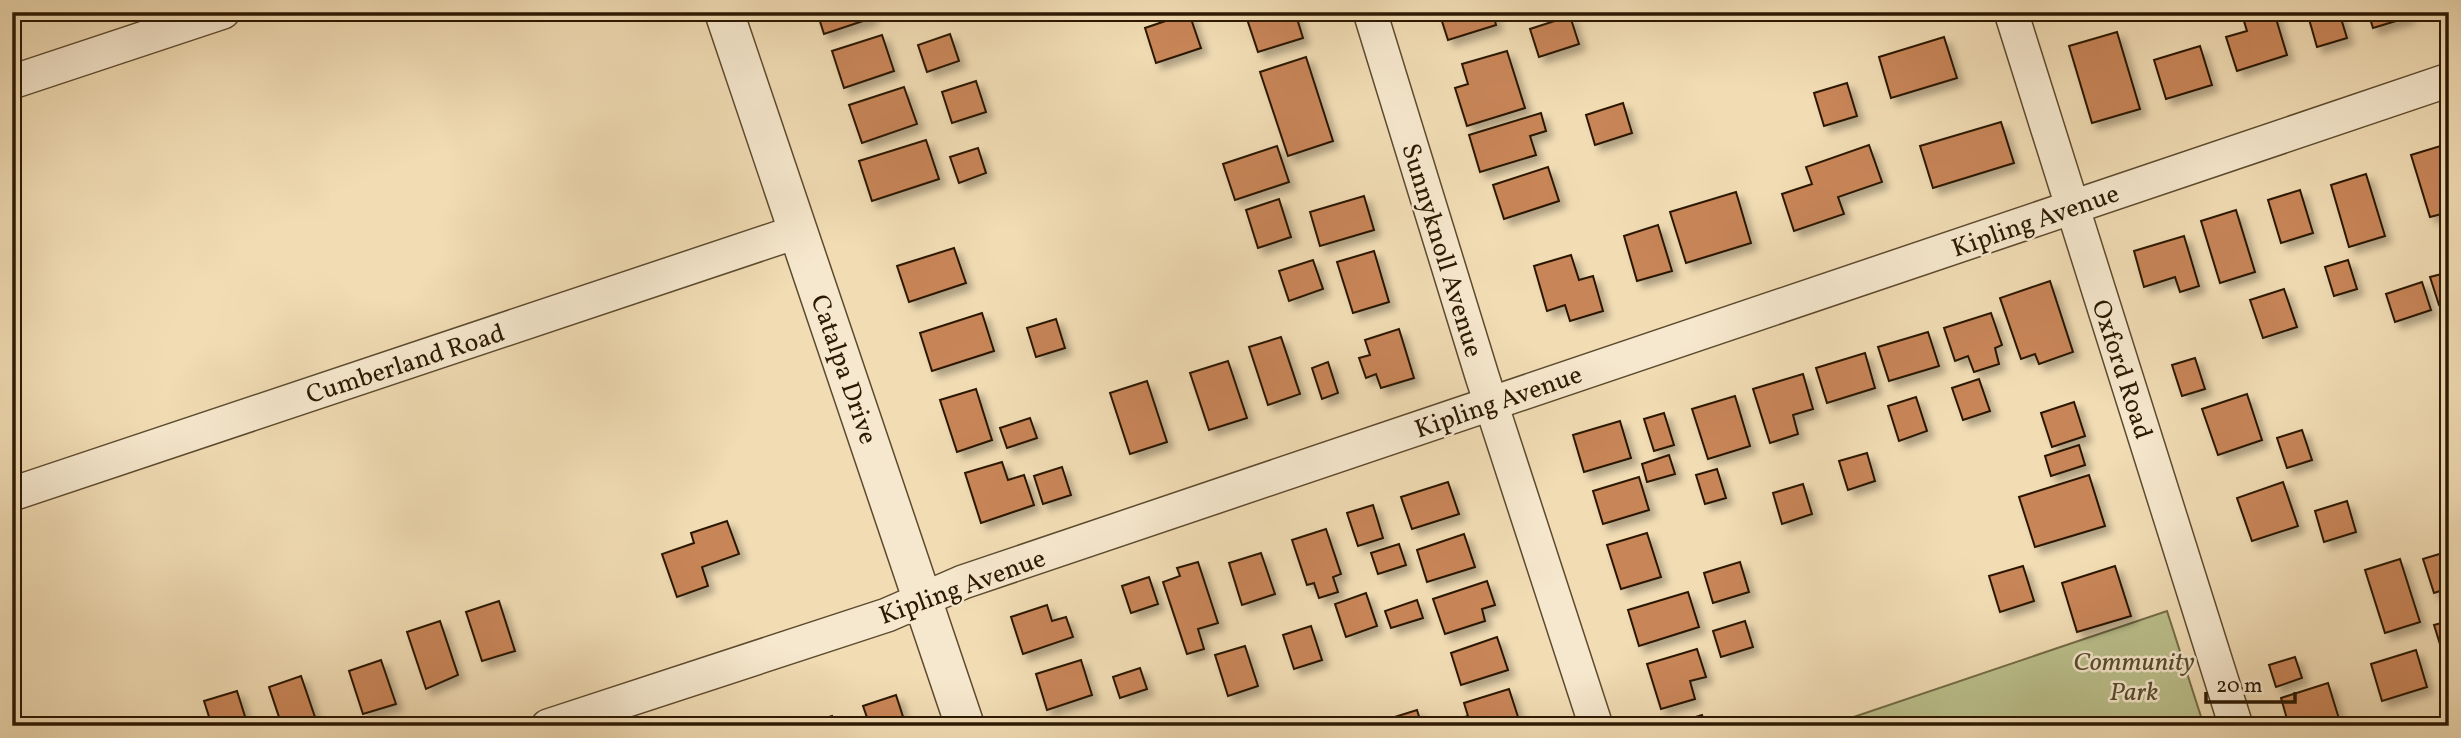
<svg xmlns="http://www.w3.org/2000/svg" width="2461" height="738" viewBox="0 0 2461 738" font-family="Vollkorn,serif">
  <style>
    .green { fill: #bbc08c; stroke: #746c47; stroke-width: 2 }
    .building { fill: #c88558; stroke: #2c1902; stroke-width: 2; filter: url(#shadow) }
    .lines { fill: none; stroke-linecap: round; stroke-linejoin: round }
    .minor-casing { stroke: #5d4a2e; stroke-width: 36 }
    .tertiary-casing { stroke: #5d4a2e; stroke-width: 41 }
    .minor { stroke: #f6e8ce; stroke-width: 33 }
    .tertiary { stroke: #f6e8ce; stroke-width: 38 }
    .labels { text-anchor: middle; stroke-width: 5; stroke-linejoin: round; paint-order: stroke }
    .street-label { font-size: 26px; fill: #2c1902; stroke: #f6e8ce }
    .park-label { font-size: 26px; font-style: italic; fill: #574b2b; stroke: #f6e8ce }
  </style>
  <defs>
    <filter id="shadow"><feDropShadow dx="6" dy="6" stdDeviation="3.5" flood-color="#0004"/></filter>
  </defs>
  <rect width="100%" height="100%" fill="#f1dcb4"/>
  <filter id="stains"><feTurbulence type="fractalNoise" baseFrequency=".00286" numOctaves="4"/><feColorMatrix values="0 0 0 0 .2 0 0 0 0 .09 0 0 0 0 .02 0 0 0 .5 -.17"/></filter>
  <radialGradient id="worn" r=".72"><stop offset=".6" stop-color="#630" stop-opacity="0"/><stop offset="1" stop-color="#630" stop-opacity=".3"/></radialGradient>
  <path class="green" d="M2167,611L2204,726H1827Z"/>
  <g class="building">
    <path d="M817,12H870L872,18L824,34Z"/>
    <path d="M1267,12H1295L1303,38L1258,52L1247,19Z"/>
    <path d="M1439,12H1493L1496,25L1448,40Z"/>
    <path d="M2261,12H2274L2287,55L2237,71L2226,37L2247,31L2243,18Z"/>
    <path d="M2307,12H2339L2347,38L2317,47Z"/>
    <path d="M2368,12H2407L2409,17L2373,28Z"/>
    <path d="M1189,13L1201,48L1156,63L1145,28Z"/>
    <path d="M1570,16L1579,44L1539,57L1530,29Z"/>
    <path d="M2117,32L2140,109L2092,123L2069,46Z"/>
    <path d="M950,34L959,61L927,72L918,45Z"/>
    <path d="M882,35L894,71L844,88L832,51Z"/>
    <path d="M1944,37L1957,78L1891,98L1879,57Z"/>
    <path d="M2200,46L2212,85L2166,99L2154,60Z"/>
    <path d="M1507,51L1525,108L1467,126L1455,88L1468,84L1462,64Z"/>
    <path d="M1306,57L1333,141L1288,156L1260,72Z"/>
    <path d="M976,81L986,112L952,123L942,92Z"/>
    <path d="M1847,83L1857,116L1824,126L1814,93Z"/>
    <path d="M904,87L917,124L862,143L849,105Z"/>
    <path d="M1623,103L1632,133L1595,145L1586,115Z"/>
    <path d="M1541,113L1546,131L1530,136L1536,155L1480,172L1469,135Z"/>
    <path d="M2001,122L2014,163L1933,188L1920,146Z"/>
    <path d="M926,140L939,179L872,201L859,161Z"/>
    <path d="M2447,144L2449,212L2430,217L2411,155Z"/>
    <path d="M1869,145L1882,182L1838,197L1844,214L1794,231L1782,194L1812,184L1806,167Z"/>
    <path d="M1277,146L1289,182L1235,200L1223,164Z"/>
    <path d="M978,148L986,173L959,183L950,157Z"/>
    <path d="M1548,167L1559,201L1504,219L1493,185Z"/>
    <path d="M2366,174L2385,236L2349,247L2331,185Z"/>
    <path d="M2300,190L2313,233L2281,243L2268,200Z"/>
    <path d="M1736,192L1751,243L1686,263L1670,212Z"/>
    <path d="M1364,196L1374,230L1320,246L1310,212Z"/>
    <path d="M1279,199L1291,237L1258,248L1246,210Z"/>
    <path d="M2236,210L2255,272L2220,283L2201,221Z"/>
    <path d="M1658,225L1672,271L1637,281L1624,236Z"/>
    <path d="M2184,236L2199,286L2180,292L2175,277L2144,287L2134,251Z"/>
    <path d="M954,248L966,283L909,302L897,266Z"/>
    <path d="M1374,251L1389,302L1353,313L1337,262Z"/>
    <path d="M1571,255L1579,280L1593,276L1603,311L1570,321L1565,305L1547,311L1534,266Z"/>
    <path d="M1313,260L1323,289L1289,301L1279,271Z"/>
    <path d="M2348,260L2357,289L2334,296L2325,267Z"/>
    <path d="M2449,272V302L2439,305L2430,277Z"/>
    <path d="M2050,281L2073,352L2039,364L2035,354L2021,359L2000,298Z"/>
    <path d="M2422,282L2431,310L2395,322L2386,294Z"/>
    <path d="M2284,289L2297,327L2263,338L2250,300Z"/>
    <path d="M982,313L994,351L932,371L920,333Z"/>
    <path d="M1991,313L2002,345L1995,348L1999,364L1974,372L1968,356L1955,361L1944,328Z"/>
    <path d="M1056,319L1065,348L1036,357L1027,328Z"/>
    <path d="M1399,329L1414,378L1381,388L1376,374L1366,378L1359,358L1370,355L1365,340Z"/>
    <path d="M1928,332L1939,366L1889,381L1878,347Z"/>
    <path d="M1281,337L1300,394L1268,405L1249,347Z"/>
    <path d="M1865,353L1875,388L1827,403L1816,368Z"/>
    <path d="M2195,358L2205,389L2182,396L2172,365Z"/>
    <path d="M1228,361L1247,418L1209,430L1190,373Z"/>
    <path d="M1328,362L1338,393L1322,399L1312,368Z"/>
    <path d="M1803,374L1813,409L1793,415L1798,434L1770,443L1753,389Z"/>
    <path d="M1979,379L1990,411L1963,420L1952,388Z"/>
    <path d="M1147,381L1167,442L1130,454L1110,393Z"/>
    <path d="M976,389L992,440L957,452L940,400Z"/>
    <path d="M2247,394L2262,440L2218,455L2202,409Z"/>
    <path d="M1735,396L1750,446L1708,459L1692,409Z"/>
    <path d="M1916,397L1927,431L1899,441L1888,406Z"/>
    <path d="M2074,402L2085,436L2052,447L2041,413Z"/>
    <path d="M1664,413L1674,445L1654,451L1644,419Z"/>
    <path d="M1030,418L1037,438L1007,448L1000,428Z"/>
    <path d="M1620,421L1631,458L1584,472L1573,435Z"/>
    <path d="M2302,430L2312,460L2287,468L2277,438Z"/>
    <path d="M2079,445L2085,465L2051,476L2045,456Z"/>
    <path d="M1867,453L1875,481L1848,490L1839,461Z"/>
    <path d="M1669,455L1675,474L1647,482L1642,464Z"/>
    <path d="M1002,462L1008,480L1024,475L1034,505L981,523L965,473Z"/>
    <path d="M1062,467L1071,495L1043,504L1034,476Z"/>
    <path d="M1717,469L1726,498L1705,504L1696,475Z"/>
    <path d="M2089,475L2105,526L2035,547L2019,497Z"/>
    <path d="M1639,477L1649,510L1603,524L1593,491Z"/>
    <path d="M1448,482L1459,514L1412,529L1401,497Z"/>
    <path d="M2283,482L2298,526L2252,541L2237,498Z"/>
    <path d="M1803,484L1812,514L1782,524L1773,493Z"/>
    <path d="M2347,501L2356,532L2324,542L2315,511Z"/>
    <path d="M1373,505L1383,538L1358,546L1347,513Z"/>
    <path d="M727,521L739,554L702,567L708,586L677,597L662,554L694,543L691,533Z"/>
    <path d="M1326,529L1341,574L1333,577L1338,592L1319,598L1314,583L1307,585L1292,540Z"/>
    <path d="M1647,533L1661,577L1621,589L1607,545Z"/>
    <path d="M1464,534L1475,567L1427,582L1417,550Z"/>
    <path d="M1399,544L1406,565L1378,574L1371,553Z"/>
    <path d="M2449,551V588L2434,593L2423,559Z"/>
    <path d="M1261,553L1275,594L1242,605L1229,563Z"/>
    <path d="M2400,559L2420,622L2385,633L2365,570Z"/>
    <path d="M1198,562L1218,623L1198,629L1204,649L1187,654L1163,582L1180,576L1177,568Z"/>
    <path d="M1740,562L1749,592L1713,603L1704,573Z"/>
    <path d="M2023,566L2034,601L2000,612L1989,576Z"/>
    <path d="M2115,566L2131,616L2077,632L2062,583Z"/>
    <path d="M1149,577L1158,604L1131,613L1122,586Z"/>
    <path d="M1487,581L1495,605L1482,609L1485,621L1445,634L1433,599Z"/>
    <path d="M1688,592L1699,627L1639,646L1628,610Z"/>
    <path d="M1366,593L1377,626L1346,637L1335,604Z"/>
    <path d="M1417,600L1423,618L1391,628L1385,611Z"/>
    <path d="M499,601L515,651L482,661L466,612Z"/>
    <path d="M1047,605L1052,621L1066,617L1073,637L1023,654L1011,617Z"/>
    <path d="M440,621L458,675L426,689L407,632Z"/>
    <path d="M1745,621L1753,647L1721,657L1713,631Z"/>
    <path d="M2449,621V673L2434,625Z"/>
    <path d="M1311,626L1322,660L1294,669L1283,635Z"/>
    <path d="M1497,637L1508,670L1461,685L1451,653Z"/>
    <path d="M1245,646L1258,686L1228,696L1215,655Z"/>
    <path d="M1697,649L1706,677L1690,681L1695,699L1661,709L1647,664Z"/>
    <path d="M2416,650L2427,687L2382,701L2371,664Z"/>
    <path d="M2295,657L2302,678L2276,687L2269,665Z"/>
    <path d="M381,660L396,704L363,714L349,671Z"/>
    <path d="M1081,660L1092,695L1047,710L1036,674Z"/>
    <path d="M1140,668L1147,689L1120,698L1113,677Z"/>
    <path d="M301,676L316,720L297,726H282L269,687Z"/>
    <path d="M2328,683L2340,722L2328,726H2289L2281,698Z"/>
    <path d="M1509,689L1520,723L1511,726H1457L1455,720L1468,716L1464,703Z"/>
    <path d="M237,691L248,726H212L204,701Z"/>
    <path d="M896,695L906,726H870L863,706Z"/>
    <path d="M1417,710L1422,726H1383L1382,721Z"/>
    <path d="M1702,715L1706,726H1667Z"/>
    <path d="M832,716L835,726H801Z"/>
  </g>
  <g class="lines">
    <g class="minor-casing">
      <g id="minor">
        <path d="M1370,12L1482,376L1596,726"/>
        <path d="M2011,12L2236,726"/>
        <path d="M12,82L223,12"/>
        <path d="M12,494L799,231"/>
        <path d="M548,726L887,615L963,582L2449,80"/>
      </g>
    </g>
    <g class="tertiary-casing">
      <path id="tertiary" d="M724,12L965,726"/>
    </g>
    <use href="#minor" class="minor"/>
    <use href="#tertiary" class="tertiary"/>
  </g>
  <g class="labels">
    <g class="street-label">
      <text transform="translate(2035 220) rotate(-19)" y="9">Kipling Avenue</text>
      <text transform="translate(1443 250) rotate(73)" y="9">Sunnyknoll Avenue</text>
      <text transform="translate(405 363) rotate(-18)" y="9">Cumberland Road</text>
      <text transform="translate(845 369) rotate(71)" y="9">Catalpa Drive</text>
      <text transform="translate(2123 369) rotate(72)" y="9">Oxford Road</text>
      <text transform="translate(1498 401) rotate(-19)" y="9">Kipling Avenue</text>
      <text transform="translate(962 586) rotate(-20)" y="9">Kipling Avenue</text>
    </g>
    <g class="park-label">
      <text x="2134" y="670">Community<tspan x="2134" dy="30">Park</tspan></text>
    </g>
  </g>
  <rect width="2461" height="738" fill="none" stroke="#f1dcb4" stroke-width="42"/>
  <rect x="14" y="14" width="2433" height="710" fill="none" stroke="#2c1902" stroke-width="3.5"/>
  <rect x="21" y="21" width="2419" height="696" fill="none" stroke="#2c1902" stroke-width="2"/>
  <path d="M2206 692v10h89v-10" fill="none" stroke="#2c1902" stroke-width="3.5"/>
  <text x="2216" y="692" font-size="21" fill="#2c1902" stroke="#f6e8ce" stroke-width="5" paint-order="stroke">20 m</text>
  <rect width="100%" height="100%" filter="url(#stains)"/>
  <rect width="100%" height="100%" fill="url(#worn)"/>
</svg>
